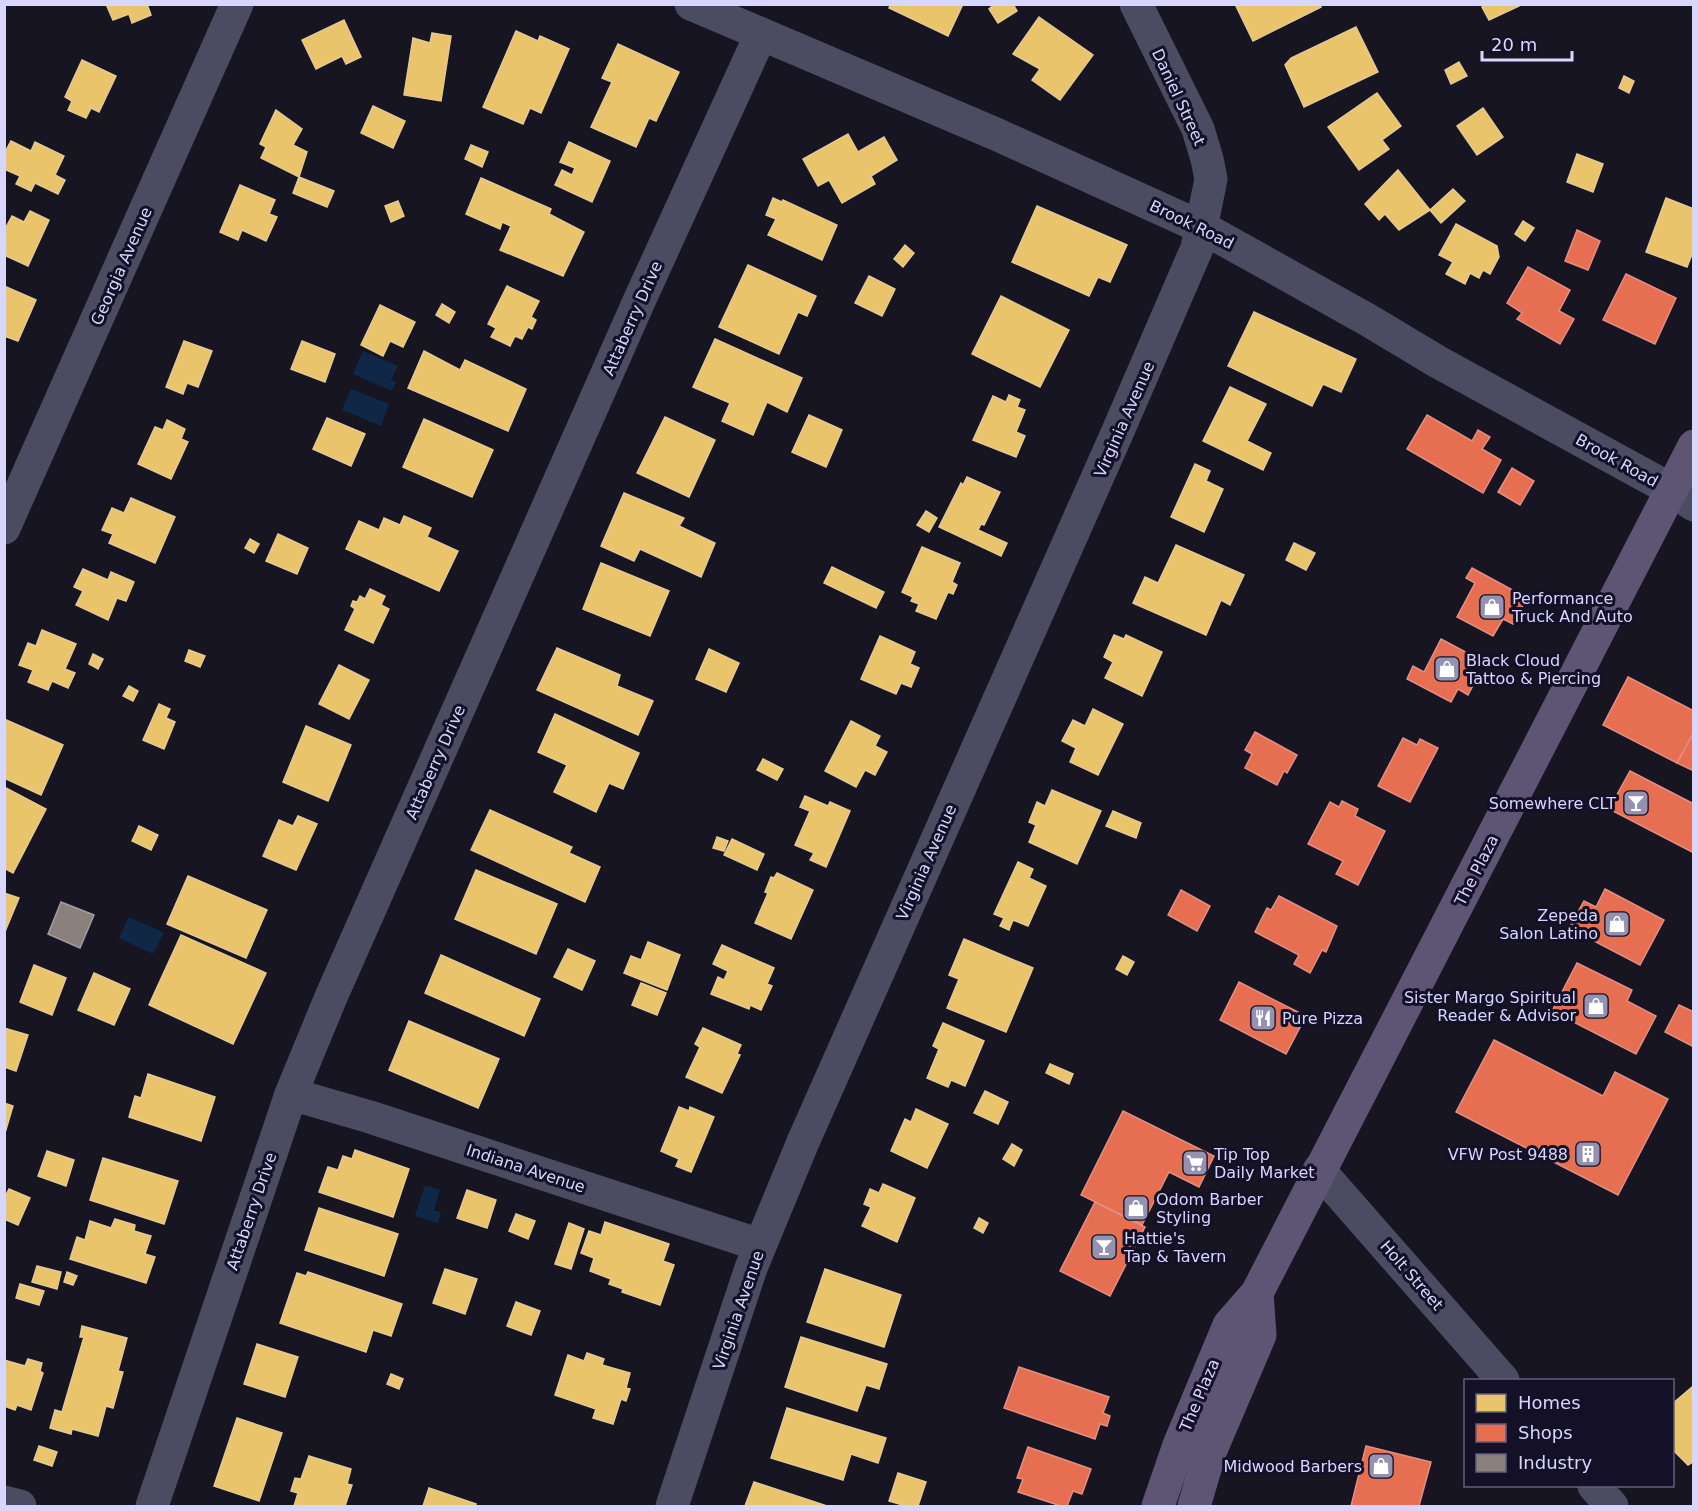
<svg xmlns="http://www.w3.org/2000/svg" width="1698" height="1511" viewBox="0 0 1698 1511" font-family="'DejaVu Sans',sans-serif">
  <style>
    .water { fill: #102748 }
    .homes { fill: #e9c46a; stroke: #e4c996; stroke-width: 1.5 }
    .shops { fill: #e76f51; stroke: #e38e85; stroke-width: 1.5 }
    .industry { fill: #8a817c; stroke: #a29aa3; stroke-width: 1.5 }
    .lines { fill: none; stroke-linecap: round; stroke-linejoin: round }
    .minor { stroke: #4b4b62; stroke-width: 33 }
    .major { stroke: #5e5574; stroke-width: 33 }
    .labels { text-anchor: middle; stroke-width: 6; stroke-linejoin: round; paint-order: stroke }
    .street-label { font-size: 16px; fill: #d9d6fe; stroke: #131027 }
    .poi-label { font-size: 16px; fill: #d9d6fe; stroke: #131027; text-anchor: start }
  </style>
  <rect width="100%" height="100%" fill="#171522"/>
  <g class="water">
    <path d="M363,351L398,366L391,380L396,382L392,391L353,374Z"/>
    <path d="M351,389L389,404L381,426L342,410Z"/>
    <path d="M129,917L164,933L153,954L119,938Z"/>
    <path d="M425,1185L440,1190L434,1210L441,1213L438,1223L415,1216Z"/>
  </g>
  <g class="homes">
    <path d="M106,4H147L151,15L132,23L129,14L113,20Z"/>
    <path d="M891,4H963L948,36L889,8Z"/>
    <path d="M995,4H1013L1017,11L998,23L989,9Z"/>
    <path d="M1235,4H1320L1321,7L1253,41Z"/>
    <path d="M1487,4H1519V6L1489,20L1482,7Z"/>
    <path d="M1039,17L1093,55L1060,100L1032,80L1040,69L1013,54Z"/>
    <path d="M344,20L361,57L346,64L342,56L316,69L302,40Z"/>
    <path d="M1356,27L1378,72L1304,107L1285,65L1291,58Z"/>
    <path d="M516,31L538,41L540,36L569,49L541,113L530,108L523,124L483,107Z"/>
    <path d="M432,33L451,36L441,101L404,95L413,38L430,43Z"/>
    <path d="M618,44L679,72L656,121L649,118L636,147L591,127L612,82L602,78Z"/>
    <path d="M82,60L116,76L99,112L91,108L86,118L68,110L72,101L65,97Z"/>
    <path d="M1459,62L1467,76L1451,84L1445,70Z"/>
    <path d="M1624,76L1634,81L1629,93L1619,88Z"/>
    <path d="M1377,93L1401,126L1382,140L1389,149L1359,170L1328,127Z"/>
    <path d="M373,106L405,121L393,148L361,133Z"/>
    <path d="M1483,108L1503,137L1477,155L1457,126Z"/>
    <path d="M276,110L302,129L293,145L307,152L299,177L261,158L266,147L260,144Z"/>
    <path d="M848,134L858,152L884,137L897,160L871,176L875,184L842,203L829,180L818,186L803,159Z"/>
    <path d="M11,141L31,151L35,142L64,156L55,175L65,180L58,194L35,183L31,191L16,184L20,176L4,169V154Z"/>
    <path d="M569,142L610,161L592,202L555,185L562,170L572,175L575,168L560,162Z"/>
    <path d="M471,145L488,152L482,167L465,159Z"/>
    <path d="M1577,154L1603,164L1593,192L1567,182Z"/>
    <path d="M1398,170L1430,210L1399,230L1385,214L1379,220L1365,204Z"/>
    <path d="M299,177L334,191L327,207L293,193Z"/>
    <path d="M481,178L551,209L549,214L584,232L563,276L500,250L511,226L502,222L500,229L466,214Z"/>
    <path d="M240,185L275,200L269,214L277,217L266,241L242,230L238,240L220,232Z"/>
    <path d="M1453,189L1465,201L1441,223L1430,210Z"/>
    <path d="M773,198L782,202L783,200L837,225L822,260L768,235L776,219L766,215Z"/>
    <path d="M1666,198L1694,209V249L1687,267L1646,252Z"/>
    <path d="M398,201L404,216L391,222L385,206Z"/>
    <path d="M1037,206L1127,245L1110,282L1098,277L1089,296L1012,262Z"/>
    <path d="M30,211L49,220L28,266L4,255V231L12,216L24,222Z"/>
    <path d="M1523,221L1534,228L1525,241L1515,234Z"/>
    <path d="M1456,224L1497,246L1499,257L1490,274L1483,270L1479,278L1470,273L1465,284L1446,274L1453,262L1439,255Z"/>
    <path d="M905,245L914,253L903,267L894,259Z"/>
    <path d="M748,265L816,296L807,316L798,312L779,354L719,327Z"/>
    <path d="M869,276L895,289L882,316L855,303Z"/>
    <path d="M4,286L36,300L18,341L4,336Z"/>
    <path d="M507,286L539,301L531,317L536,320L532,329L528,327L522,339L515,336L510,346L491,337L496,328L488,324Z"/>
    <path d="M1001,296L1069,330L1040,387L972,354Z"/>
    <path d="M442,304L455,312L449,323L436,315Z"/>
    <path d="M380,305L415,322L403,347L390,341L383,356L361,345Z"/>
    <path d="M1254,312L1356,359L1341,392L1323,384L1312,406L1228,366Z"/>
    <path d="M715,339L802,378L787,412L767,402L753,435L722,421L730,403L693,387Z"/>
    <path d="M184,341L212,351L198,387L187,383L183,394L166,387Z"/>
    <path d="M302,341L335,354L325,382L291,369Z"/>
    <path d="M424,351L460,370L465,360L526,389L508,431L408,388Z"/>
    <path d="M1230,387L1266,404L1247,441L1271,453L1263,470L1203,441Z"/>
    <path d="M1009,395L1020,400L1017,407L1025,410L1016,432L1025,436L1016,457L973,440L993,396L1006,402Z"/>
    <path d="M809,415L842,430L826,467L792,452Z"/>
    <path d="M665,417L715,440L689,497L637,473Z"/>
    <path d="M327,418L365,434L351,466L313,449Z"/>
    <path d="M424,419L493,450L472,497L403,467Z"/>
    <path d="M167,420L185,429L181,439L188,442L171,479L138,464L155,427L163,430Z"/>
    <path d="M1195,464L1210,471L1206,481L1223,489L1204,532L1171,517Z"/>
    <path d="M967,477L1000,492L984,525L981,524L978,530L1007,543L1001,556L939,527L961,483L963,485Z"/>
    <path d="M624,493L684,518L679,526L715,543L701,577L640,549L634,561L601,546Z"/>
    <path d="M131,498L175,517L155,563L109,543L113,534L102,530L112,508L124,513Z"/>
    <path d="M926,511L937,518L929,532L917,525Z"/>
    <path d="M404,516L431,528L427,537L458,551L439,591L346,549L359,521L379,530L384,518L400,525Z"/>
    <path d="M278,534L308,548L297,574L266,561Z"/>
    <path d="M250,539L259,544L254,553L245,548Z"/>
    <path d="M1294,543L1315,553L1306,570L1286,560Z"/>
    <path d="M1176,545L1244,575L1230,605L1221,600L1206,635L1133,603L1145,577L1158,583Z"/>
    <path d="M922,547L960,563L952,582L957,585L953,594L948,592L936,619L916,611L919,604L911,601L913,597L902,592Z"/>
    <path d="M601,563L669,591L650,636L583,609Z"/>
    <path d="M832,567L884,592L876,608L824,583Z"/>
    <path d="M83,569L108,580L111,572L134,582L126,601L117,598L108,620L76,605L83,591L74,587Z"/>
    <path d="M370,589L385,596L381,605L389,609L373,643L345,630L355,609L351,606L353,601L357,602L360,596L365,599Z"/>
    <path d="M42,630L76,644L65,669L75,673L68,688L52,681L48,690L28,682L33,670L19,665L28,643L36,646Z"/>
    <path d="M1114,635L1124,639L1126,635L1162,652L1142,696L1105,678L1113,662L1104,657Z"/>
    <path d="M880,636L915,652L910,664L919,668L911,687L901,683L896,694L861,679Z"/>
    <path d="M557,648L620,675L617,686L653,701L638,735L537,690Z"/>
    <path d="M709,649L739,663L726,692L696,679Z"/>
    <path d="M189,650L205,656L200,667L185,661Z"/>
    <path d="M93,654L103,659L98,669L89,664Z"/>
    <path d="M339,665L369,680L349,719L319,704Z"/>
    <path d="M129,686L138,691L133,701L123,696Z"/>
    <path d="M159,704L170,709L166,718L175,722L164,749L143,740Z"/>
    <path d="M1093,709L1123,724L1098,775L1070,762L1076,748L1062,741L1073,720L1085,726Z"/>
    <path d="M555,714L639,753L623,789L609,783L596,812L554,792L567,765L538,752Z"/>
    <path d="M4,719L63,745L41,795L4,778Z"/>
    <path d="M851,721L880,736L875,746L887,752L875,775L865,770L856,787L825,771Z"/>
    <path d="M306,726L351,745L328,801L283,782Z"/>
    <path d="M763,759L783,769L777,780L757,770Z"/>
    <path d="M4,787L46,809L13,873L4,868Z"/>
    <path d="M1052,790L1101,811L1077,864L1029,842L1036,825L1029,822L1037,802L1045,806Z"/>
    <path d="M805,796L828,806L830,802L850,811L826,867L810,860L814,853L795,845L810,811L800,807Z"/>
    <path d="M490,810L572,847L569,853L600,867L585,902L471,850Z"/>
    <path d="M1113,811L1141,823L1136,838L1106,826Z"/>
    <path d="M298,816L317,824L296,870L263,856L279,820L293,826Z"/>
    <path d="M139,826L158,835L151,850L132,841Z"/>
    <path d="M717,837L728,841L724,851L713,848Z"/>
    <path d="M732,839L764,854L757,870L724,855Z"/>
    <path d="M1018,862L1033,869L1029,878L1046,886L1028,926L1013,920L1009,930L1000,926L1004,918L994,914Z"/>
    <path d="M476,870L557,904L536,954L455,919Z"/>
    <path d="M777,873L813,890L791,939L755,923L768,893L765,892L771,877L774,878Z"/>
    <path d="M188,876L267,910L246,958L167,924Z"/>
    <path d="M4,893L19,898L4,934Z"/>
    <path d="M181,935L266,973L233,1044L149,1005Z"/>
    <path d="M964,939L1033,968L1006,1032L947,1008L959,979L949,975Z"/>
    <path d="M648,942L680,955L667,990L624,973L631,956L641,960Z"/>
    <path d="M722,945L774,968L767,984L772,986L761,1010L750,1005L749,1009L711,994L718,977L724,980L728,971L713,964Z"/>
    <path d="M568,949L595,961L582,990L554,977Z"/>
    <path d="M441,955L540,999L524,1036L425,993Z"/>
    <path d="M1123,956L1134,962L1127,975L1116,969Z"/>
    <path d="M34,965L66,978L52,1015L20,1002Z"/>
    <path d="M94,973L130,989L114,1025L78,1010Z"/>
    <path d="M641,983L666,993L657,1015L632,1005Z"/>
    <path d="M409,1021L499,1059L478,1108L389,1070Z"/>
    <path d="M943,1023L984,1041L965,1086L951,1080L948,1087L927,1078L939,1049L933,1046Z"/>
    <path d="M4,1028L28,1035L16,1071L4,1067Z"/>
    <path d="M703,1028L741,1045L737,1054L740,1055L722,1093L686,1077L700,1047L695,1044Z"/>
    <path d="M1050,1064L1073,1074L1069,1084L1046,1073Z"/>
    <path d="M148,1074L215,1097L201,1141L129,1117L135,1096L141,1098Z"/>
    <path d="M985,1091L1008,1102L998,1124L974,1113Z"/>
    <path d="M4,1103L13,1106L5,1133H4Z"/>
    <path d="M679,1107L689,1111L690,1107L714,1117L691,1172L676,1166L679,1159L661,1151Z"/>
    <path d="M916,1109L948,1124L927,1168L891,1151L905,1119L911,1122Z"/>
    <path d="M1012,1144L1022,1150L1014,1166L1003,1159Z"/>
    <path d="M355,1150L409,1169L393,1217L319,1192L328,1167L338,1170L343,1156L352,1159Z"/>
    <path d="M47,1151L74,1160L66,1186L38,1176Z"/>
    <path d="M103,1158L178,1181L164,1224L90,1200Z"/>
    <path d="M883,1184L915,1198L897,1242L862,1226L871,1207L864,1204L870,1189L879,1193Z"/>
    <path d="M9,1189L30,1198L18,1225L4,1219V1199Z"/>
    <path d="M467,1190L496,1200L487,1228L457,1218Z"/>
    <path d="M319,1208L398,1234L384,1276L305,1250Z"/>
    <path d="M516,1214L535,1221L528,1239L509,1231Z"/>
    <path d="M979,1218L988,1223L983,1233L974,1228Z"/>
    <path d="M115,1219L135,1225L134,1231L151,1236L145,1254L155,1257L146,1283L70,1259L77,1237L85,1240L90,1221L111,1228Z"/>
    <path d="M605,1222L669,1244L663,1261L674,1265L660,1305L622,1292L623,1289L609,1284L611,1279L590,1271L594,1258L581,1253L589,1231L601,1235Z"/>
    <path d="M569,1223L584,1229L571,1269L555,1264Z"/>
    <path d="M37,1266L61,1272L57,1289L32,1282Z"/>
    <path d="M445,1269L477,1279L465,1314L433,1303Z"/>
    <path d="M825,1269L901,1295L884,1347L807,1322Z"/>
    <path d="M67,1272L77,1276L73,1285L64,1282Z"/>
    <path d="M308,1272L402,1304L391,1336L373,1330L366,1352L280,1323L297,1273L306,1276Z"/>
    <path d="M20,1284L44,1291L39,1305L16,1298Z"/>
    <path d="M516,1302L540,1311L531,1335L507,1326Z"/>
    <path d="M82,1326L127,1338L118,1371L123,1372L113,1408L106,1406L98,1436L72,1429L71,1434L50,1428L55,1410L62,1412L84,1337H80Z"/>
    <path d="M801,1337L887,1364L879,1389L866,1385L857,1411L785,1387Z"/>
    <path d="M257,1344L298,1357L285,1397L244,1384Z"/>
    <path d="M587,1353L604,1359L602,1365L630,1373L626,1388L630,1389L626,1401L621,1399L613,1424L593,1418L596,1409L555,1395L568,1355L584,1361Z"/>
    <path d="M28,1359L42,1363L40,1371L43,1373L31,1410L17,1405L15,1410L4,1406V1360L25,1366Z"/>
    <path d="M391,1374L403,1379L399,1389L387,1384Z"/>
    <path d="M1692,1387L1694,1461L1688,1465L1672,1449V1404Z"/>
    <path d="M787,1408L886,1438L878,1463L851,1454L843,1480L771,1458Z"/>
    <path d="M237,1418L282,1433L259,1501L214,1486Z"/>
    <path d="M39,1446L57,1452L52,1466L34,1460Z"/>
    <path d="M309,1456L351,1469L347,1484L352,1485L345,1506H294L298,1493L291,1491L295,1478L301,1479Z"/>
    <path d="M898,1473L926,1482L918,1506H906L889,1501Z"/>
    <path d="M754,1482L827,1506H745Z"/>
    <path d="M429,1488L476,1504L475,1506H423Z"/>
  </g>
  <g class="shops">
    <path d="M1577,230L1600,241L1588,270L1565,261Z"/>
    <path d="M1528,267L1570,290L1559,311L1574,319L1560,344L1517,319L1522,313L1507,303Z"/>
    <path d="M1626,274L1676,298L1655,344L1603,320Z"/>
    <path d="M1427,415L1472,441L1478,430L1490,437L1482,449L1501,460L1483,493L1407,449Z"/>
    <path d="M1512,468L1534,481L1520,505L1498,492Z"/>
    <path d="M1472,568L1527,598L1513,624L1503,619L1493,636L1457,617L1475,583L1466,578Z"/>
    <path d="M1441,639L1475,657L1468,671L1478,676L1468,695L1458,689L1451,702L1407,679L1413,666L1424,672Z"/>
    <path d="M1628,677L1694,711V732L1677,763L1603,725Z"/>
    <path d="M1255,732L1297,755L1287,773L1284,771L1277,785L1245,768L1252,754L1245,750Z"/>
    <path d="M1694,732V771L1677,763Z"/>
    <path d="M1403,738L1417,745L1420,739L1438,748L1410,802L1378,786Z"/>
    <path d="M1630,771L1694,804V853L1609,809Z"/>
    <path d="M1342,801L1358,809L1355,816L1385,831L1358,885L1336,874L1343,861L1308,844L1330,802L1339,807Z"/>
    <path d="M1605,889L1664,920L1640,965L1569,928L1584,901L1596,907Z"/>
    <path d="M1181,890L1210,906L1197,931L1168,915Z"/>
    <path d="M1279,896L1337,926L1326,952L1322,950L1310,973L1294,964L1299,955L1255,932L1267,908L1271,910Z"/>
    <path d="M1577,963L1632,990L1627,1001L1656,1016L1636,1054L1552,1011Z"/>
    <path d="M1239,982L1306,1016L1286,1054L1220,1020Z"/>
    <path d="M1679,1005L1694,1012V1047L1665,1032Z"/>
    <path d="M1494,1040L1603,1096L1615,1072L1668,1099L1618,1195L1456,1112Z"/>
    <path d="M1123,1111L1214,1156L1199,1187L1169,1172L1142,1225L1081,1195Z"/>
    <path d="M1095,1202L1145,1227L1110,1296L1060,1271Z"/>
    <path d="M1019,1367L1109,1397L1103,1413L1110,1416L1107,1426L1100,1424L1095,1439L1004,1408Z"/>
    <path d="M1366,1446L1431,1462L1419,1506H1351Z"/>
    <path d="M1028,1447L1091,1469L1082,1494L1073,1491L1067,1506H1061L1018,1492L1023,1479L1017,1478Z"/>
  </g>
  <path class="industry" d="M61,902L94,915L80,948L48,934Z"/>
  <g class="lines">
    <g class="minor">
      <path d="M691,4L998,135L1203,228L1368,320L1438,362L1670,489L1694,505"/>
      <path d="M4,528L237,4"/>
      <path d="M291,1094L370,1117L760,1245"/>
      <path d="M1319,1170L1503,1380"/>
      <path d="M1594,1486L1612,1506"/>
      <path d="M4,1502L20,1506"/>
      <path d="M152,1506L291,1094L331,997L640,299L761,34"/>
      <path d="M672,1506L751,1268L803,1142L1118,431L1197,248L1211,179L1207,159L1198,129L1136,4"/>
    </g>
    <g class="major">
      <path d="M1158,1506L1179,1445L1229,1325L1257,1293L1694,446"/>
      <path d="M1194,1506L1210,1452L1260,1335L1257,1293"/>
    </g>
  </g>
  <defs>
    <g id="shop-square" transform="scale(1.35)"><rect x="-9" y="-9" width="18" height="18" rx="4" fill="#9592b1" stroke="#131027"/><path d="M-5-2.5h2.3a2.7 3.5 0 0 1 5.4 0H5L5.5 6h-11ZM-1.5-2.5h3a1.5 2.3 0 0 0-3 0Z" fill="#fff"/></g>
    <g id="bar-square" transform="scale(1.35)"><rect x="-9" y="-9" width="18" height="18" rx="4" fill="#9592b1" stroke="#131027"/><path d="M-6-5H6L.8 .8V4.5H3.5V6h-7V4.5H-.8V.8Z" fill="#fff"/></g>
    <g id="restaurant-square" transform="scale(1.35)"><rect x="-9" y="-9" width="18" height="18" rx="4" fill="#9592b1" stroke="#131027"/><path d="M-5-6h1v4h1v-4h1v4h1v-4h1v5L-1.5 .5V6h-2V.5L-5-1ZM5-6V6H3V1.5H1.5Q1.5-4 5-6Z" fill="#fff"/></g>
    <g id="building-square" transform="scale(1.35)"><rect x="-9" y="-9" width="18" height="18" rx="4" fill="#9592b1" stroke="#131027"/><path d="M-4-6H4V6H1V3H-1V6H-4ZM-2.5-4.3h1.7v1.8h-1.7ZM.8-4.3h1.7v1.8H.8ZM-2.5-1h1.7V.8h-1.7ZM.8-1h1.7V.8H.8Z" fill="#fff"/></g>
    <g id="supermarket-square" transform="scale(1.35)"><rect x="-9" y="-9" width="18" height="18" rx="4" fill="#9592b1" stroke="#131027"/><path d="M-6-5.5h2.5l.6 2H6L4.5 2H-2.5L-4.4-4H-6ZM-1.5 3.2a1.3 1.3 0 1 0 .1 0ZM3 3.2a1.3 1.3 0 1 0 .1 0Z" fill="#fff"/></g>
  </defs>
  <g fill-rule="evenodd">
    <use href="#shop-square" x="1492" y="607"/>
    <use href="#shop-square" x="1447" y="669"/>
    <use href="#bar-square" x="1636" y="803"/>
    <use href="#shop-square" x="1617" y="924"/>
    <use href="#shop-square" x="1596" y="1006"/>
    <use href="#restaurant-square" x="1263" y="1018"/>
    <use href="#building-square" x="1588" y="1154"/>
    <use href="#supermarket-square" x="1195" y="1163"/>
    <use href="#shop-square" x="1136" y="1208"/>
    <use href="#bar-square" x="1104" y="1247"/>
    <use href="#shop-square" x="1381" y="1466"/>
  </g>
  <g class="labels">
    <g class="street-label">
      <text transform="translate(1179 97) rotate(65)" y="6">Daniel Street</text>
      <text transform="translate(1192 224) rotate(26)" y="6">Brook Road</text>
      <text transform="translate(121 266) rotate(-66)" y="6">Georgia Avenue</text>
      <text transform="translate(632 318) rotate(-66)" y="6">Attaberry Drive</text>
      <text transform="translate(1124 419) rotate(-66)" y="6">Virginia Avenue</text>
      <text transform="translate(1617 460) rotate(29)" y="6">Brook Road</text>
      <text transform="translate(435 762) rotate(-66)" y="6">Attaberry Drive</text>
      <text transform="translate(926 862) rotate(-66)" y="6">Virginia Avenue</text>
      <text transform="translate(1476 870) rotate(-63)" y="6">The Plaza</text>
      <text transform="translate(526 1168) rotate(18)" y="6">Indiana Avenue</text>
      <text transform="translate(251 1211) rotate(-71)" y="6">Attaberry Drive</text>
      <text transform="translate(1412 1275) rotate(49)" y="6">Holt Street</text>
      <text transform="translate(738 1310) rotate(-71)" y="6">Virginia Avenue</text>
      <text transform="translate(1199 1395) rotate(-67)" y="6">The Plaza</text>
    </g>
    <g class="poi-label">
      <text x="1512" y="604">Performance<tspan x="1512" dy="18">Truck And Auto</tspan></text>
      <text x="1466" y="666">Black Cloud<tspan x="1466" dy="18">Tattoo &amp; Piercing</tspan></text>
      <text x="1616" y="809" text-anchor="end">Somewhere CLT</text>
      <text x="1598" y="921" text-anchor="end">Zepeda<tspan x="1598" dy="18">Salon Latino</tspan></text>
      <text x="1576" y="1003" text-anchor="end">Sister Margo Spiritual<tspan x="1576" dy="18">Reader &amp; Advisor</tspan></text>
      <text x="1282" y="1024">Pure Pizza</text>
      <text x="1214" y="1160">Tip Top<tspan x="1214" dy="18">Daily Market</tspan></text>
      <text x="1568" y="1160" text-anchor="end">VFW Post 9488</text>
      <text x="1156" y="1205">Odom Barber<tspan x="1156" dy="18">Styling</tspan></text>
      <text x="1124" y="1244">Hattie's<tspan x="1124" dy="18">Tap &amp; Tavern</tspan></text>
      <text x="1362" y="1472" text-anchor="end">Midwood Barbers</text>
    </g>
  </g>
  <rect width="1698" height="1511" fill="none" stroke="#d9d6fe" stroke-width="12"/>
  <rect x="1464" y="1379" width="210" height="108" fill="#131027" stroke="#625f7d" stroke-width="1.5"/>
  <rect x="1476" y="1394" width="30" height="18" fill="#e9c46a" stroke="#625f7d" stroke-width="1.5"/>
  <text x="1518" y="1409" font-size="18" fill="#d9d6fe">Homes</text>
  <rect x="1476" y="1424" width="30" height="18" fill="#e76f51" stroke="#625f7d" stroke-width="1.5"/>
  <text x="1518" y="1439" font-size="18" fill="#d9d6fe">Shops</text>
  <rect x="1476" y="1454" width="30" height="18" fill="#8a817c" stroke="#625f7d" stroke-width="1.5"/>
  <text x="1518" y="1469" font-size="18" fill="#d9d6fe">Industry</text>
  <path d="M1482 51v9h90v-9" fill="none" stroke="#d9d6fe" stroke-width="3"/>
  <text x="1491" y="51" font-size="18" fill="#d9d6fe" stroke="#131027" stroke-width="4.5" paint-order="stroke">20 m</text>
</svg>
